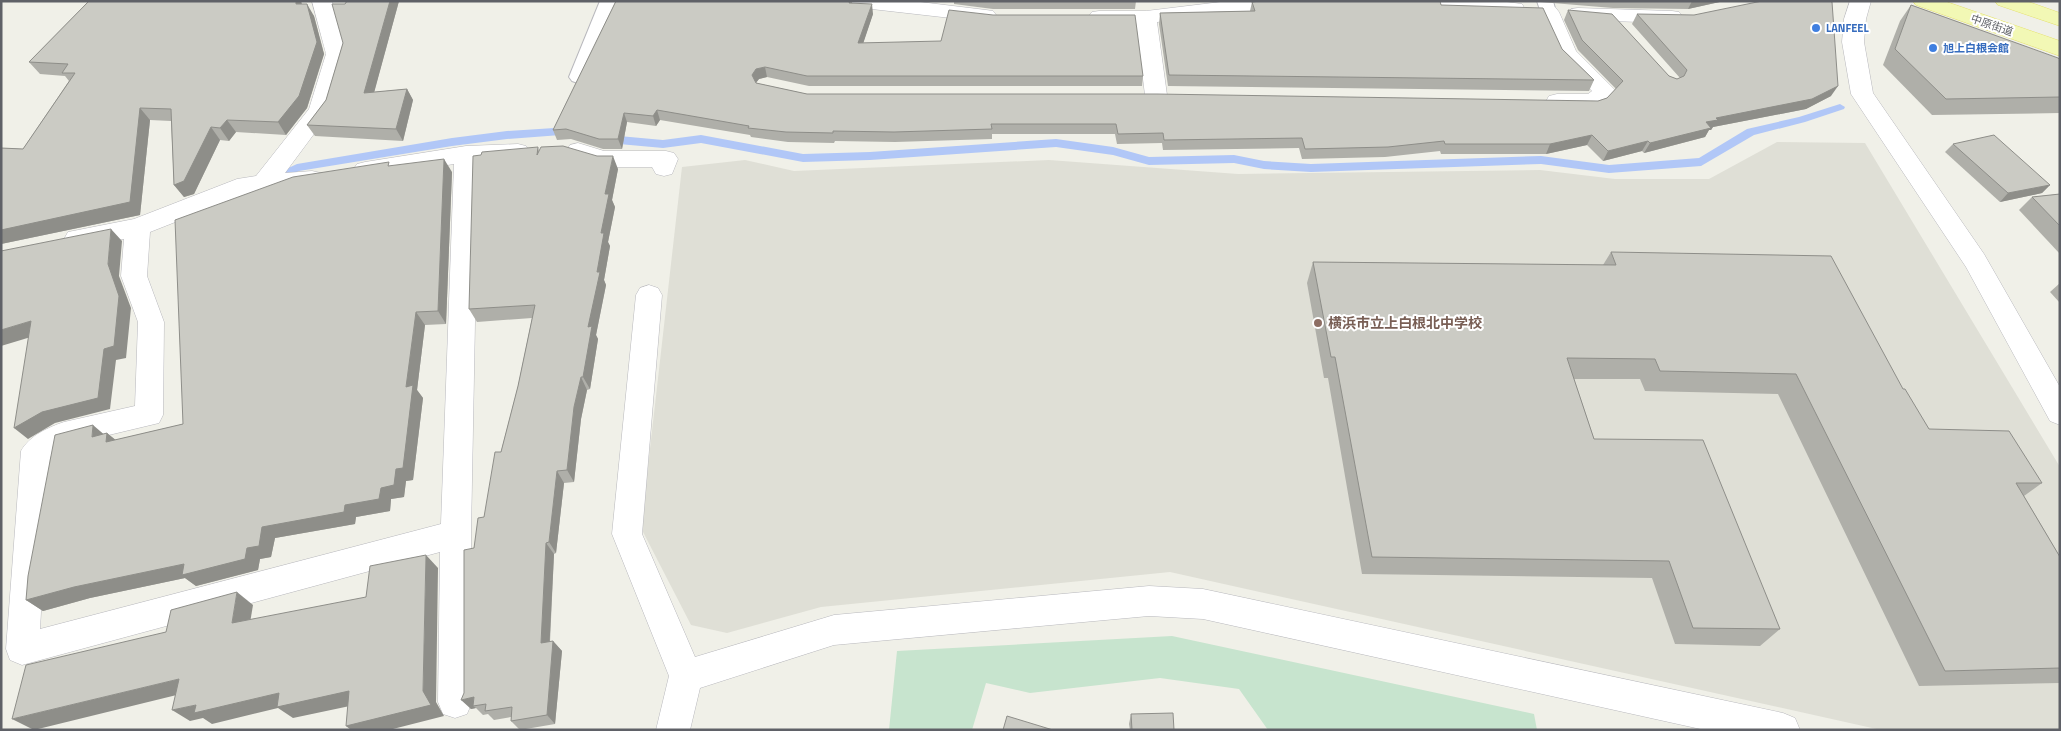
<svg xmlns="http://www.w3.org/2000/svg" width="2061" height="731" viewBox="0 0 2061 731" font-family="'Titillium Web','Noto Sans JP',sans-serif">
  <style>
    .education { fill: #dfdfd6 }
    .green { fill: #c7e4ce }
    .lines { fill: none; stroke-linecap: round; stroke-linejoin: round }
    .stream { fill: #b1c7f7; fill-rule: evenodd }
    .service-casing { stroke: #b8b8bd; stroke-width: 2 }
    .minor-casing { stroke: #b8b8bd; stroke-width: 1 }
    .tertiary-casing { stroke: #b8b8bd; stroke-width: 1 }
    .primary-casing { stroke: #e5e06c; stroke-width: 1 }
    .service { fill: #fff; fill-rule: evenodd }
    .minor { fill: #fff; fill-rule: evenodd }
    .tertiary { fill: #fff; fill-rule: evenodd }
    .primary { fill: #f2f8b5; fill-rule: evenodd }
    .wall { fill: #afafa9 }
    .shaded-wall { fill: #8e8e89 }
    .building { fill: #cbcbc4; stroke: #8e8e89 }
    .shop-dot { fill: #3f7fe0; stroke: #fff; stroke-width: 2 }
    .education-dot { fill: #8d6e63; stroke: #fff; stroke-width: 2 }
    .labels { text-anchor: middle; stroke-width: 4; stroke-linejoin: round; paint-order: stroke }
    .far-street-label { font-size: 11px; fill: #5f6167; stroke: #fff }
    .far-shop-label { font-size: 11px; font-weight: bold; fill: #366cbe; stroke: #fff; text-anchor: start }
    .education-label { font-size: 14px; font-weight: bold; fill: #785e54; stroke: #fff; text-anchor: start }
  </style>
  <rect width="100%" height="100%" fill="#f0f0e8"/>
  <path class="education" d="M1777,142L1865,143L2060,467V730H1881L1170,572L821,607L727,633L691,625L641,528L682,167L745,160L794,171L1049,160L1238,174L1540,170L1615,179H1709Z"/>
  <path class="green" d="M1172,636L1534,714L1537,730H1268L1239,689L1160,678L1030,693L986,683L972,730H889L897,651Z"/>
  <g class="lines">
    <g class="stream">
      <path d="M1840,104L1845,107L1844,109L1805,122L1754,135L1701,166L1609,173L1541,164L1311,172L1264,169L1234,163L1149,165L1113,155L1056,147L870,160L803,162L701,143L663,148L608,143L603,139L608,135L663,140L701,135L803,154L870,152L1056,139L1113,147L1149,157L1234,155L1264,161L1311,164L1541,156L1609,165L1699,158L1747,129L1799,117Z"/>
      <path d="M570,127L574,128L575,131L574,134L507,139L452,146L299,171L273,184L268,180L269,177L297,164L452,138L507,131Z"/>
    </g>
    <g class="service-casing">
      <g id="service">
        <path d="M600,1H616L587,77L584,81L578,83L572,81L569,77Z"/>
        <path d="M1537,1H1553L1556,12L1554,16H1542Z"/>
      </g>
    </g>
    <g class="minor-casing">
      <g id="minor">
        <path d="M312,1H332L348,54L331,111L285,173L312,171L321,173L324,179L321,185L312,187L249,193L150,232L147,276L164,322L163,415L159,423L71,444L50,457L40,629L441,524L454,164L365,178L357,176L353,170L357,164L365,162L466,146L518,144L526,146L530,152L526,158L518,160L478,162L471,534L472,702L467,714L455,718L443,714L438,702L440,552L22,665L10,660L6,649L21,451C29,436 49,427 64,422L135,406L138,322L121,276L124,239L77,248L68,246L64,239L68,232L134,219L237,179L256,176L309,109L326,54Z"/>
        <path d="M844,1H912L986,10L993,11L997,16L993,21L986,22L854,7L847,5Z"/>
        <path d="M1229,1H1297L1294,5L1287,7L1157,22L1167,95L1164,100L1156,102L1148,100L1145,95L1136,23H1099L1092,22L1088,17L1092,12L1099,11H1146Z"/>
        <path d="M1410,1H1499L1522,4L1525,9L1522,14L1515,15L1420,7L1413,5Z"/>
        <path d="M1548,6L1555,7L1559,12L1576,51L1616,91C1613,97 1606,105 1600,108C1589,112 1560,109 1549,106L1546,101L1549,96L1557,94H1588L1592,91L1559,59L1537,12L1541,7Z"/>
        <path d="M1578,8L1672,11L1679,12L1683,17L1679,22L1672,23L1578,20L1571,19L1567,14L1571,9Z"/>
        <path d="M578,143L604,151H666L674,153L678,159L672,174L664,176L656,174L652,167H603L570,157L566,151L570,145Z"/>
        <path d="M649,285L658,288L662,295L642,534L695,657L834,615L1149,586L1203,589L1783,713L1795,718L1800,730H1705L1203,619L1149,616L834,645L700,688L690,730H656L669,676L612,534L636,295L640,288Z"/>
      </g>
    </g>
    <g class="tertiary-casing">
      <path id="tertiary" d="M1850,1H1871L1866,19L1864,42L1873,93L1984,254L2060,387V425L2050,421L1966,267L1851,94L1842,42L1844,19Z"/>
    </g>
    <g class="primary-casing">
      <g id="primary">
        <path d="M1913,1H1944L2060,41V56L1916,5Z"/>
        <path d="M1995,1H2026L2060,13V26L1998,5Z"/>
      </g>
    </g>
    <use href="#service" class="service"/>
    <use href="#minor" class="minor"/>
    <use href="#tertiary" class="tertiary"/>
    <use href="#primary" class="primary"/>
  </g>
  <g class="wall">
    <path d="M89,1H301L302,4L314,16L324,54L307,108L286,135L236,132L229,141L220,140L194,194L184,197L174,185L171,121L150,120L140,215L1,244V148L23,149L69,81L65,76L40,74L29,62Z"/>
    <path d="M347,1H399L374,92L407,89L413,100L403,141L315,136L307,125L326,100L343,43L345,4Z"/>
    <path d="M616,1H852V3L873,14L863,43L1143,76L1142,86H809L767,77L759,79L756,83L807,94L1598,101L1607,98L1616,89L1578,50L1564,20L1568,10L1669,76L1677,79L1680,78L1632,24L1637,14L1831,96L1806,109L1713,127L1711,130H1709L1705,137L1644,153L1642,151L1603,161L1587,145L1546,154H1441L1440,151L1385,157L1302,159L1299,148L1163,150L1162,143L1117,144L1115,134H992V139L895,142L835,141L834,143L788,142L751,137L750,135L660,120L656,126L627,122L622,149H603L571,139L557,140L553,130Z"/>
    <path d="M954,1H1136L1135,9H993L954,4Z"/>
    <path d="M1528,1H1724L1688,9L1613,8Z"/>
    <path d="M1252,2L1441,5L1562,49L1594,80L1589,91L1168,86L1159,24L1160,13L1250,11Z"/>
    <path d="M1911,5L2060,60V113L1932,115L1883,65L1900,21Z"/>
    <path d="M1953,144L2050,185L2042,193L2000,202L1945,152Z"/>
    <path d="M538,147L539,151L618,169L612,200L615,207L608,242L610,246L604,280L606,285L596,335L598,339L590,389L587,390L581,419L574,482L564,483L556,553L554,554L550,642L553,641L562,651L555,724L520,730L511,721V717L494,720L488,714L483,715L476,708L471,709L464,693L474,548L484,517L518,386L532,318L477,322L469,309Z"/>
    <path d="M392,166L452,172L446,324L425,325L417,390L423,398L413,480L406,481L404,497L391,499L390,511L356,517L355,524L275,538L271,557L260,559L258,570L196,586L185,578L90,598L43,611L26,600L104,434L107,433L115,440L183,424Z"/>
    <path d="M2060,194V254L2019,210L2032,197Z"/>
    <path d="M1611,252L1903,389L1929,429L2042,483L2024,496L2060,557V683L1919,686L1778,394L1645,391L1640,379H1574L1594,439L1780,629L1760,646L1675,644L1652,578L1362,574L1328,378H1324L1307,283L1313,262L1603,265Z"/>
    <path d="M2060,283V303L2050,292Z"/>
    <path d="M1131,714L1174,730H1130L1129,724Z"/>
  </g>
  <g class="shaded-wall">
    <path d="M296,1H301L304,17L296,4Z"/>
    <path d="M390,1H399L371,104L364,93Z"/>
    <path d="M1692,1H1724L1688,9Z"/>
    <path d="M307,4L314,16L324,54L307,108L286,135L278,122Z"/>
    <path d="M872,4L873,14L860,53L858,43Z"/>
    <path d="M765,67L767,77L759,79L754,85L752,75L756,69Z"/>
    <path d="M1838,86L1831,96L1806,109L1713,127L1711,130H1709L1705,137L1644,153L1650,143L1716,118Z"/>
    <path d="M407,89L413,100L403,141L396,129Z"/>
    <path d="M140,108L150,120L140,215L1,244V230Z"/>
    <path d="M657,110L660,120L656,126L653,116Z"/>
    <path d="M624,113L627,122L622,149L618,139Z"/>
    <path d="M227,120L236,132L229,141L220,128Z"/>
    <path d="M211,127L220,140L194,194L184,197L174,185Z"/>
    <path d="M1592,135L1587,145L1546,154L1550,144Z"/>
    <path d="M1648,141L1642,151L1603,161L1608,151Z"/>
    <path d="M613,156L618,169L612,200L615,207L608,242L610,246L604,280L606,285L596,335L598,339L590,389L583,377L588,327L597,272L605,194Z"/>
    <path d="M444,159L452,172L446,324L438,311Z"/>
    <path d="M2050,185L2042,193L2000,202L2008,193Z"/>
    <path d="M111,229L122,241L119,276L131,308L126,358L116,360L110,409L55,423L28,439L14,428L104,349L108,264Z"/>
    <path d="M416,312L425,325L417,390L423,398L413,480L406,481L404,497L391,499L390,511L356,517L355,524L275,538L271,557L260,559L258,570L196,586L185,578L90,598L43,611L26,600L74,587L184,564L247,548L262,527L345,505L381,488L406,387Z"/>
    <path d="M31,321L44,333L1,346V330Z"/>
    <path d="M581,377L587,390L581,419L574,482L567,470L574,407Z"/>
    <path d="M1,425L2,426L1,447Z"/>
    <path d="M93,425L107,437V433L122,445L107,443L92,437Z"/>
    <path d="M557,471L564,483L556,553L549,542Z"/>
    <path d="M546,543L554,554L549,653L541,643Z"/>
    <path d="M426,555L438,568L436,702L444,716L389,730H351L346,726L423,691Z"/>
    <path d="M237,592L253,605L248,635L232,623Z"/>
    <path d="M553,641L562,651L555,724L547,715Z"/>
    <path d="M179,679L197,690L34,730L12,719Z"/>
    <path d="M349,691L364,703L293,718L278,708L212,724L203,718L190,721L172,710L196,705L279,693Z"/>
    <path d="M474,697L473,706L476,708L471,709L461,700Z"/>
  </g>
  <g class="building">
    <path d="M89,1H296V4H307L317,42L299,96L278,122L227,120L220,128L211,127L184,181L174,185L171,109L140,108L130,202L1,230V148L23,149L75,73H62L68,64L29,62Z"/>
    <path d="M347,1H390L364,93L407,89L396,129L307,125L326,100L343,43L332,4H345Z"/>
    <path d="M616,1H850L849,3L872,4L858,43L941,41L949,10L993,15H1135L1143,76H807L765,67L756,69L752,75L756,83L807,94H1157L1598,101L1607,98L1623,81L1582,40L1568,10L1612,14L1669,76L1677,79L1684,76L1687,70L1637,14L1694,15L1762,1H1829L1832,2L1838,86L1812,99L1716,118L1718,120L1706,122L1711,128L1650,143L1648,141L1608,151L1592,135L1550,144H1445L1444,141L1388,147L1305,149L1302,138L1164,140L1163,133L1118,134L1116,124H991L992,129L894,132L833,131V133L786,132L748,128L749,126L657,110L653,116L624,113L618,139H599L566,129L553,130Z"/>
    <path d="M1260,1H1440L1441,5L1543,8L1562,49L1594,80L1169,75L1160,13L1255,11L1252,2Z"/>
    <path d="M1911,5L2058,58L2060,60V97L1946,99L1895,49Z"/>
    <path d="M1994,135L2050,185L2008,193L1953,144Z"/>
    <path d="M563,146L597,156H613L605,194H609L601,233H604L597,272H600L588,327L592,326L583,377H581L574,407L567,470L557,471L549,542L546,543L541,643L553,641L547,715L511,721L512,707L485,711L486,704L473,706L474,697L461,700L464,693V550L474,548L478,518L484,517L495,452H501L518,386L535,305L469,309L473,156L481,155L482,152L538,147L537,155L541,147Z"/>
    <path d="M444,159L438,311L416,312L406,387L413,385L403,468L396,469L394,485L381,488L379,499L345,505L344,512L262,527L259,546L247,548L245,559L182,575L184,564L74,587L26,600L28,576L55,435L93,425L92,437L107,433L106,442L183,424L175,220L293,177L389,162L388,166Z"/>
    <path d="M2060,194V226L2032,197Z"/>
    <path d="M111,229L108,264L119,296L114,346L104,349L98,398L42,412L14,428L31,321L1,330V251Z"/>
    <path d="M1611,252L1831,256L1903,389H1905L1929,429L2009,431L2042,483H2016L2060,557V668L1945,671L1796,374L1660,371L1655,359L1567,358L1594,439L1703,440L1780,629L1693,628L1669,561L1372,557L1335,357H1331L1313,262L1616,265Z"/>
    <path d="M426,555L423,691L431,705L346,726L349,691L277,707L279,693L194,713L196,705L172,710L179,679L12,719L26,665L166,632L171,610L237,592L232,623L366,597L370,566Z"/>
    <path d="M1173,713L1174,730H1132L1131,714Z"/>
    <path d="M1007,716L1053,730H1003Z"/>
  </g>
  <g class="shop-dot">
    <circle cx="1816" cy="28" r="5"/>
    <circle cx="1933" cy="48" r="5"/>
  </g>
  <circle class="education-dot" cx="1318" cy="323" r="5"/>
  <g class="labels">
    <g class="far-street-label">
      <text transform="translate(1992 25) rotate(19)" y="4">中原街道</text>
    </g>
    <g class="far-shop-label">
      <text x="1826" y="32">LANFEEL</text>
      <text x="1943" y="52">旭上白根会館</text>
    </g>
    <g class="education-label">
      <text x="1328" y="328">横浜市立上白根北中学校</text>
    </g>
  </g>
  <rect width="2061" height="731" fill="none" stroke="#5f6167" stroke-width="5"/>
</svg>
